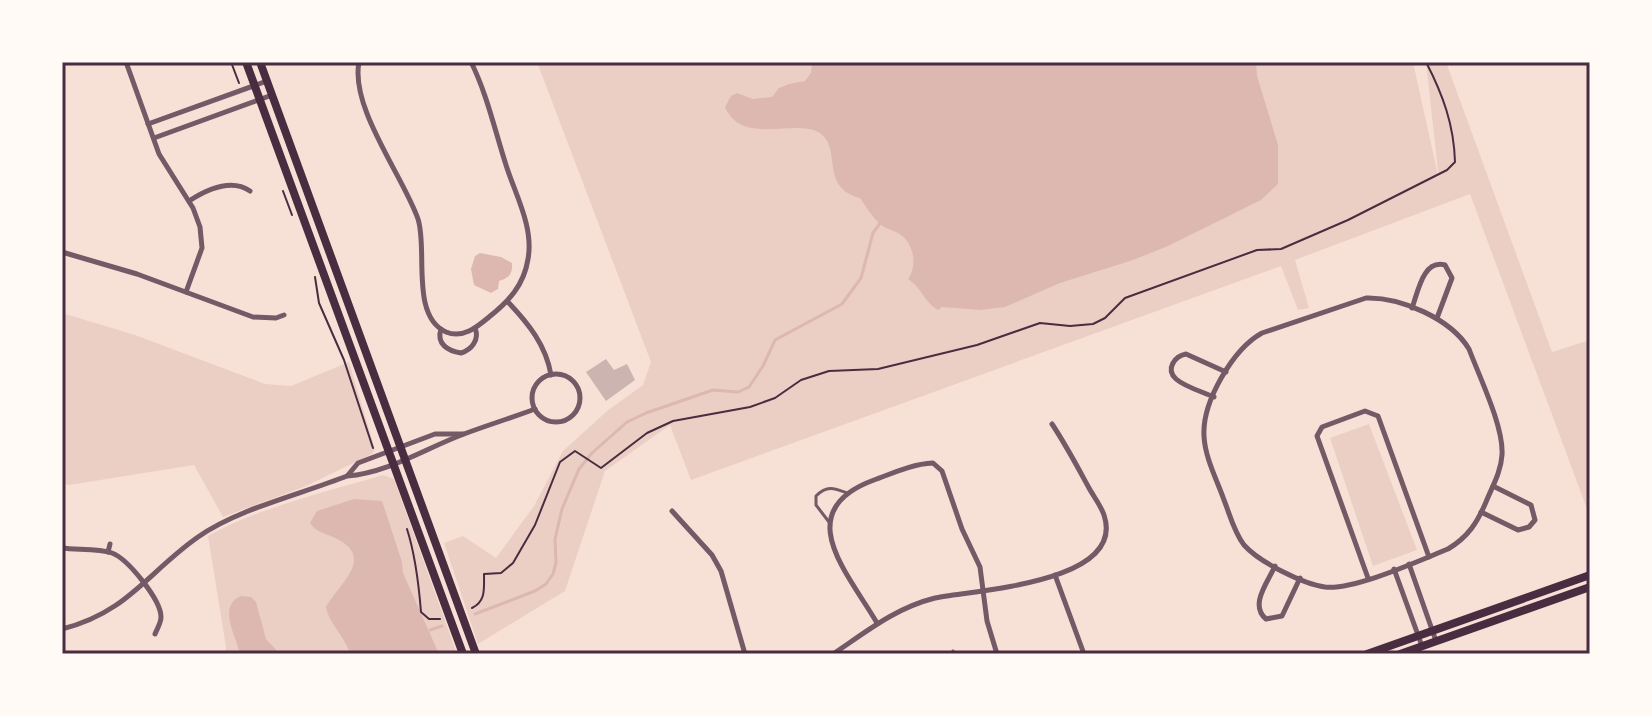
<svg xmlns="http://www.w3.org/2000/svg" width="1652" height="716" viewBox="0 0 1652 716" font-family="'Source Sans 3',sans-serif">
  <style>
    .green { fill: #ebcfc5 }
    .water { fill: #dcb8b0 }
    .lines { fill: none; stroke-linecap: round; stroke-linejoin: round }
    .stream { stroke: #dcb8b0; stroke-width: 3 }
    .building { fill: #ccb4b1 }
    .path { stroke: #4a2c40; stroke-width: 2 }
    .service { stroke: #755966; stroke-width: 3 }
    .minor { stroke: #755966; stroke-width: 5 }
    .secondary { stroke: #4a2c40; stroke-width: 8 }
    .neatline { fill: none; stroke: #4a2c40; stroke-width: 3 }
  </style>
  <rect width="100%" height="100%" fill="#f7e1d7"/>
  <g class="green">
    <path d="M537,62H1413L1439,180L1426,62H1446L1552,352L1590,340V517L1470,194L1295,260L1309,308L1298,310L1281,266L691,480L670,425L605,471L565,591L478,644L444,543L463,536L496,558L534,506L563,451L607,411L643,385L651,362Z"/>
    <path d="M62,313L135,335L265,384L291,386L349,362L375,449L372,454L306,486L223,517L194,465L69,485L62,484Z"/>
    <path d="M1369,424L1417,550L1373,566L1330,438Z"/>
    <path d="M383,475L394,479L457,654H225L226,647L208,536C258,508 328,491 383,475Z"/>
  </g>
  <g class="water">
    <path d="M812,62H1256L1257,76L1278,145V184L1261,200L1168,246L1133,260L1060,283L1005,307L980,310L942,307L938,310C925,303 922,288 908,279C918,266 914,242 898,233C892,230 886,229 880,224C871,215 866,207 860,198C817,187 845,144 816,131C792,120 741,145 725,107L731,96L737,93L753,99L772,97L779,88L789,84L805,81L811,73Z"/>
    <path d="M480,253L501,257L512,263C513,274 509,278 499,281L498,289L491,293L474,285L471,269L475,256Z"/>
    <path d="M354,499L382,501L402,562L403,573L439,654H350C345,636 329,624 326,607C341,581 378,556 331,536C323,533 315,531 310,523L317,511Z"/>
    <path d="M241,596L251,597L256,602L266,639L280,654H240C236,636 217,606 241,596Z"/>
  </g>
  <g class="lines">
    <g class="stream">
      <path d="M475,614L535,591L546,584L553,574L556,563L555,539L562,509L579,469L592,453L627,422L646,413L713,390L738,392L749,387L763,366L775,340L842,304L861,278L873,233L881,222"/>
      <path d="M430,630L442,626"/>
    </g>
  </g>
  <path class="building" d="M606,359L614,370L627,364L635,380L606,401L586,372Z"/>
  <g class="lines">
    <g class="path">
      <path d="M231,62L239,83"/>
      <path d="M283,191L292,215"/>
      <path d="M315,277L319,303L344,360L373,448"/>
      <path d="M407,529C415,554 419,587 421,612L429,619H440"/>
      <path d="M472,608C486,601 484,589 484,574L501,573L513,563L535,525L560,462L575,451L601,468L647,433L673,421L750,407L775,398L801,380L829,371L878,369L977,345L1040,323L1070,326L1093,324L1105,318L1125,298L1257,250L1281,249L1348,220L1447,170L1455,162C1454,125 1443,95 1426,62"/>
    </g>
    <g class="service">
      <path d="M829,522L816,505V496C827,485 834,488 847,493"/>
      <path d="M953,651L954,654"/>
    </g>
    <g class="minor">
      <path d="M126,62L159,154L193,208L200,227L202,248L186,292"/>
      <path d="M359,62C350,108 403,176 418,219C428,249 410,316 446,332C463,339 477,327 489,317C509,301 524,285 528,259C534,227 515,194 506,165C495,131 487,94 471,62"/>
      <path d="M148,124L267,81"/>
      <path d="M154,138L272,95"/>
      <path d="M189,201C206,190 231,178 250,191"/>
      <path d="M62,252L137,274L253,317L276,318L284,315"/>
      <path d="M1366,298C1401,297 1451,319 1469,349C1479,376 1504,427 1502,455C1501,472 1492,487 1486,502C1477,523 1468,537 1448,549C1418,561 1355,590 1325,587C1303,584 1259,562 1244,545C1234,532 1230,515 1224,500C1217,480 1205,458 1204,436C1202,402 1233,349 1262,333Z"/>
      <path d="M508,302C528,323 546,345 551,375"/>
      <path d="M1412,308C1418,292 1423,259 1445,265L1452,278L1437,318"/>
      <path d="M441,329C436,344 448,351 461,353C471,350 480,340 475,328"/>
      <circle cx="556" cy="398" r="24"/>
      <path d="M1214,397C1203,392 1185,387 1176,379C1165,369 1175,356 1186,354L1226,372"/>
      <path d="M348,475L358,463L435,434H463"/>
      <path d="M672,511L712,555L721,571L745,654"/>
      <path d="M1481,512L1518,530L1529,527L1535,520L1531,505L1493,486"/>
      <path d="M62,548C77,550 98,548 112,553C128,559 161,600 161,617C161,623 157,629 155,634"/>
      <path d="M108,552L110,544"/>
      <path d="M1409,564L1436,641"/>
      <path d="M1275,566C1268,582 1249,605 1266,619L1282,616L1300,578"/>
      <path d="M1394,569L1422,646"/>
      <path d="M1055,575L1084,654"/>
      <path d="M1368,578L1317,436L1322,427L1365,411L1378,416L1429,557"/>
      <path d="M877,623C848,573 789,511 874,480C893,473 912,464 933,463L942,471L962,529L980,567L987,621L997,654"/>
      <path d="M62,629C127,613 148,572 198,537C237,509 302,494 347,476C388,473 426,448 464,434C488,425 511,418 535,409"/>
      <path d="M833,654C866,632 895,608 935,598C971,590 1127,584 1104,515C1101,506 1094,497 1089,488C1077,466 1066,445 1052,424"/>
    </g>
    <g class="secondary">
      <path d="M246,62L463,654"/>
      <path d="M260,62L476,654"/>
      <path d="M1367,654L1590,575"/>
      <path d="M1400,654L1590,587"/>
    </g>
  </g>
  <rect width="1652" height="716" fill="none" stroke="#fffaf5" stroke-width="128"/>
  <rect x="64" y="64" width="1524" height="588" class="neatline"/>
</svg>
